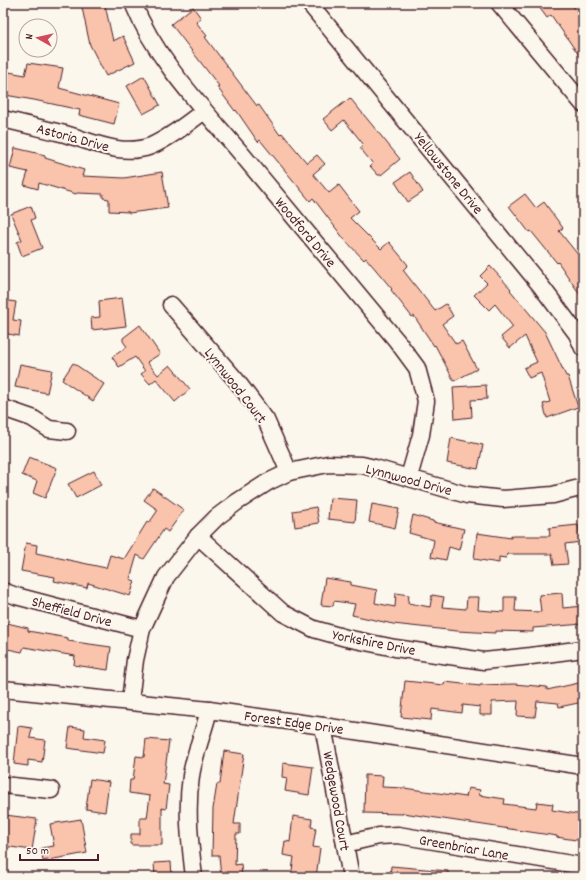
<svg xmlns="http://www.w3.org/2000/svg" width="586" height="880" viewBox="0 0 586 880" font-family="Dekko,sans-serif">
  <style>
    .building { fill: #fac4ac; stroke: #4a1f2b }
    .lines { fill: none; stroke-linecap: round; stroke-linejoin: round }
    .minor-casing { stroke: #4a1f2b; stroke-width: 19 }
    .minor { stroke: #fbf7ec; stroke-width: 16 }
    .labels { text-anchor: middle; stroke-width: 4; stroke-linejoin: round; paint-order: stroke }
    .street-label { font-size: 15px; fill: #4a1f2b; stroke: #fbf7ec }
  </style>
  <rect width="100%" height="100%" fill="#fbf7ec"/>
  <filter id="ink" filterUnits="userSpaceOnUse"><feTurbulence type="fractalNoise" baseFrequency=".025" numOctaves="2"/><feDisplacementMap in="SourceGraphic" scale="8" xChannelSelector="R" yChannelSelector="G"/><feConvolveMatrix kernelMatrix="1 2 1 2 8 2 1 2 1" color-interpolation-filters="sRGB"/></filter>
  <g filter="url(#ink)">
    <g class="building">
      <path d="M81,3H98V6L105,5L113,41L123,36L135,62L106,76L90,45Z"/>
      <path d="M536,3H571L583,20V61L551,15L547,18Z"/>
      <path d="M193,7L201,18L196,22L207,36L205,37L257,106L259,105L280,135L282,133L307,163L317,155L325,164L313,174L329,193L339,185L359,211L350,218L381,249L389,242L408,265L403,270L435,311L446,304L453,316L442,324L456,344L462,341L477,369L454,381L435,345L434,346L414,316L412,317L391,290L392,289L366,258L364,260L344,239L313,198L310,201L260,140L258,142L236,110L235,111L217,87L219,86L171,24Z"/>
      <path d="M28,63L63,68L59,88L119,104L114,124L79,115L80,110L34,100L5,95L9,72L25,75Z"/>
      <path d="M144,76L160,105L143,114L127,86Z"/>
      <path d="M350,98L400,159L381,175H378L370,166L373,164L360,148L364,145L344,120L332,130L323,119Z"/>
      <path d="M15,148L45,155V158L84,170L82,176L124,178L162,172L168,208L129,213V212L109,211V199L103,198V194L77,193L76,194L39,183L38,189L24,185L28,172L10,168Z"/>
      <path d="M410,172L423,192L408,202L395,182Z"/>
      <path d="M525,194L536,208L544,202L563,228L559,231L583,261V299L558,262L557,263L531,231L529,232L509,206Z"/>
      <path d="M31,206L35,218L31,220L42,248L22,256L17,242L22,240L11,214Z"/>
      <path d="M490,266L511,289L510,290L545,332L566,376H568L578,407L547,418L543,404L550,402L541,373L529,378L524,368L537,362L525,336L510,348L501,337L513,327L495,304L489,310L474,295L487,283L480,276Z"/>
      <path d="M122,298L126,326L92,330L91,318L100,317L99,301Z"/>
      <path d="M3,300L16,302L13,320L21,321L19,336L3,333Z"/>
      <path d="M140,325L160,354L147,362L158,375L170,365L190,389L175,402L156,379L150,384L141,374L145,371L135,357L119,367L112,357L127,347L123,341V338Z"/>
      <path d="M73,363L104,384L93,401L62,380Z"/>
      <path d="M20,364L52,370L47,393L15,387Z"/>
      <path d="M486,385L487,399L471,400L472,417L455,419L453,387Z"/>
      <path d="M451,438L483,445L478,469L447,463Z"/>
      <path d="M29,457L57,468L45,498L33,493L37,481L22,475Z"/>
      <path d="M94,471L101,485L76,498L68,484Z"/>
      <path d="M153,488L184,510L168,532L164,529L144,559L137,555L130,579L135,581L130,596L88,583L87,588L54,581L55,577L21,571L26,543L37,545L36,553L106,568L110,555L124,559L147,522L149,523L158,510L144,500Z"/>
      <path d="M330,498L357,500L355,522L328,519Z"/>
      <path d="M372,504L399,509L395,528L369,522Z"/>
      <path d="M316,507L319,523L295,527L293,511Z"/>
      <path d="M413,515L433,521V522L464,529L459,550L449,547L446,560L431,557L434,540L409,533Z"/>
      <path d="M578,525L581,542L565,544L568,564L554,565L552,554H507L506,558L499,557V563L474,559L477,533L511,538V536H550L549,528Z"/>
      <path d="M325,578L351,582V585L377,590L375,603L395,607L396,593L409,595L408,603L430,607L432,595L444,597L442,607L466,609L467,597H479L478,610L504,612V597H516L515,611L541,612L539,595L562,593L563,608L583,606V624L533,628V632L495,631V633L457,631L393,624L352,615L355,604L334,601L333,606L321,605Z"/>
      <path d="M3,622L28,628V631L68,638V641L111,647L108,670L74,665L75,656L24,647L22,652L3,648Z"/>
      <path d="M405,681L444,685L445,682L480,686V685L514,684L547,687V690L583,682V702L559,707L558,703L537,701L535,717L517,716L518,701L492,702V715H480V707L463,705L462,713L432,709L431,720L401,717Z"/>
      <path d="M18,726L32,728L30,738L45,740L42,762L28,760V766L14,764Z"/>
      <path d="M70,727L85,729L84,737L105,740L103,753L67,748Z"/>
      <path d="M146,739L169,741L163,784L169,785L166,809L162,808V845H131V834H140V818H147L150,796L129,793L130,780H133L136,756L144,757Z"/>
      <path d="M224,751L244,754L234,824H240V834H236L235,865L241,864L242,877H221L219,855H212L213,809L217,784H220Z"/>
      <path d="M283,763L313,767L309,795L285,791L287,778L282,777Z"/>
      <path d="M365,775L383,776L382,787L404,788L466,797L468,788L480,790L479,795L505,799L504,804L536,808L537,802L553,804L552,810L583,815V841L556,837L557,836L403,813V814L364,813Z"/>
      <path d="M90,779L109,782L105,812L86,809Z"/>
      <path d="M5,815L37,819L32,850L3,846V830Z"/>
      <path d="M293,816L312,819L311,827L316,828L313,847L320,848L316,877H291L294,857L283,855L285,841L290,842Z"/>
      <path d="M81,819L87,853L43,861L41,848L54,846L50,824Z"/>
      <path d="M171,862L172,877H155L154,863Z"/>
      <path d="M391,866L448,871V877H390Z"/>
    </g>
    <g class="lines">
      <g class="minor-casing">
        <g id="minor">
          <path d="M133,3C156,60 201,106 240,152C292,215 345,278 397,341L417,368L426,401L421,435L409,477"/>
          <path d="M309,3L541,286L577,334L583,348"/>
          <path d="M499,3L583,104"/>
          <path d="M3,119C24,124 45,129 65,134C93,142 122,157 151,146C170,138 188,123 204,111"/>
          <path d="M171,305L236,380L266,420L289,472"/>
          <path d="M3,408L32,418L49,429L67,431"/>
          <path d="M198,536L283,613L314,629L346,638L395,648L484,661L531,656L583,649"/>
          <path d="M3,591L16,596L142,629"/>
          <path d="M3,689L209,710L323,726L583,766"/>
          <path d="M130,701L135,660L142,629L166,577L198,536L217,517L237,502L268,482L289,472L328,464L362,465L375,468L467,495L503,499L553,495L583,487"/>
          <path d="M323,726L351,877"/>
          <path d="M3,785L51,790"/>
          <path d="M345,844L379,836L398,835L583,866"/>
          <path d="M194,877C190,843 186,810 191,776C194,755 204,731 209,710"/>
        </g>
      </g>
      <use href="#minor" class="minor"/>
    </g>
  </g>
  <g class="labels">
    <g class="street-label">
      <text transform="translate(73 137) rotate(15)" y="5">Astoria Drive</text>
      <text transform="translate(449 173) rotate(51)" y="5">Yellowstone Drive</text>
      <text transform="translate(306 232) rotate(50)" y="5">Woodford Drive</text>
      <text transform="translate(236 385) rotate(52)" y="5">Lynnwood Court</text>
      <text transform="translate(409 479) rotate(15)" y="5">Lynnwood Drive</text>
      <text transform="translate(72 611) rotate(15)" y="5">Sheffield Drive</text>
      <text transform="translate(374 642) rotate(11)" y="5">Yorkshire Drive</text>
      <text transform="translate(294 722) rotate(8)" y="5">Forest Edge Drive</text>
      <text transform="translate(337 801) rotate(80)" y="5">Wedgewood Court</text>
      <text transform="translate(464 847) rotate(10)" y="5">Greenbriar Lane</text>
    </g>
  </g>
  <rect width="586" height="880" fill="none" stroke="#fbf7ec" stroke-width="16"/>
  <rect x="8" y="8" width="570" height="864" fill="none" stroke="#4a1f2b" stroke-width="1.5" filter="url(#ink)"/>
  <g transform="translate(38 38) rotate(278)"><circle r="19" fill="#fbf7ec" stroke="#b4a19f"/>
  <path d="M0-3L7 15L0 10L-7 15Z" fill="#d1495b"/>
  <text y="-6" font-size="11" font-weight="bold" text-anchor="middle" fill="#4a1f2b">N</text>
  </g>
  <path d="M20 854v6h78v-6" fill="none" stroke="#4a1f2b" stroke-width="2"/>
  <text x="26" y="854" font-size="12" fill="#4a1f2b" stroke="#fbf7ec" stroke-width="3" paint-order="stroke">50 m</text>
</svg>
